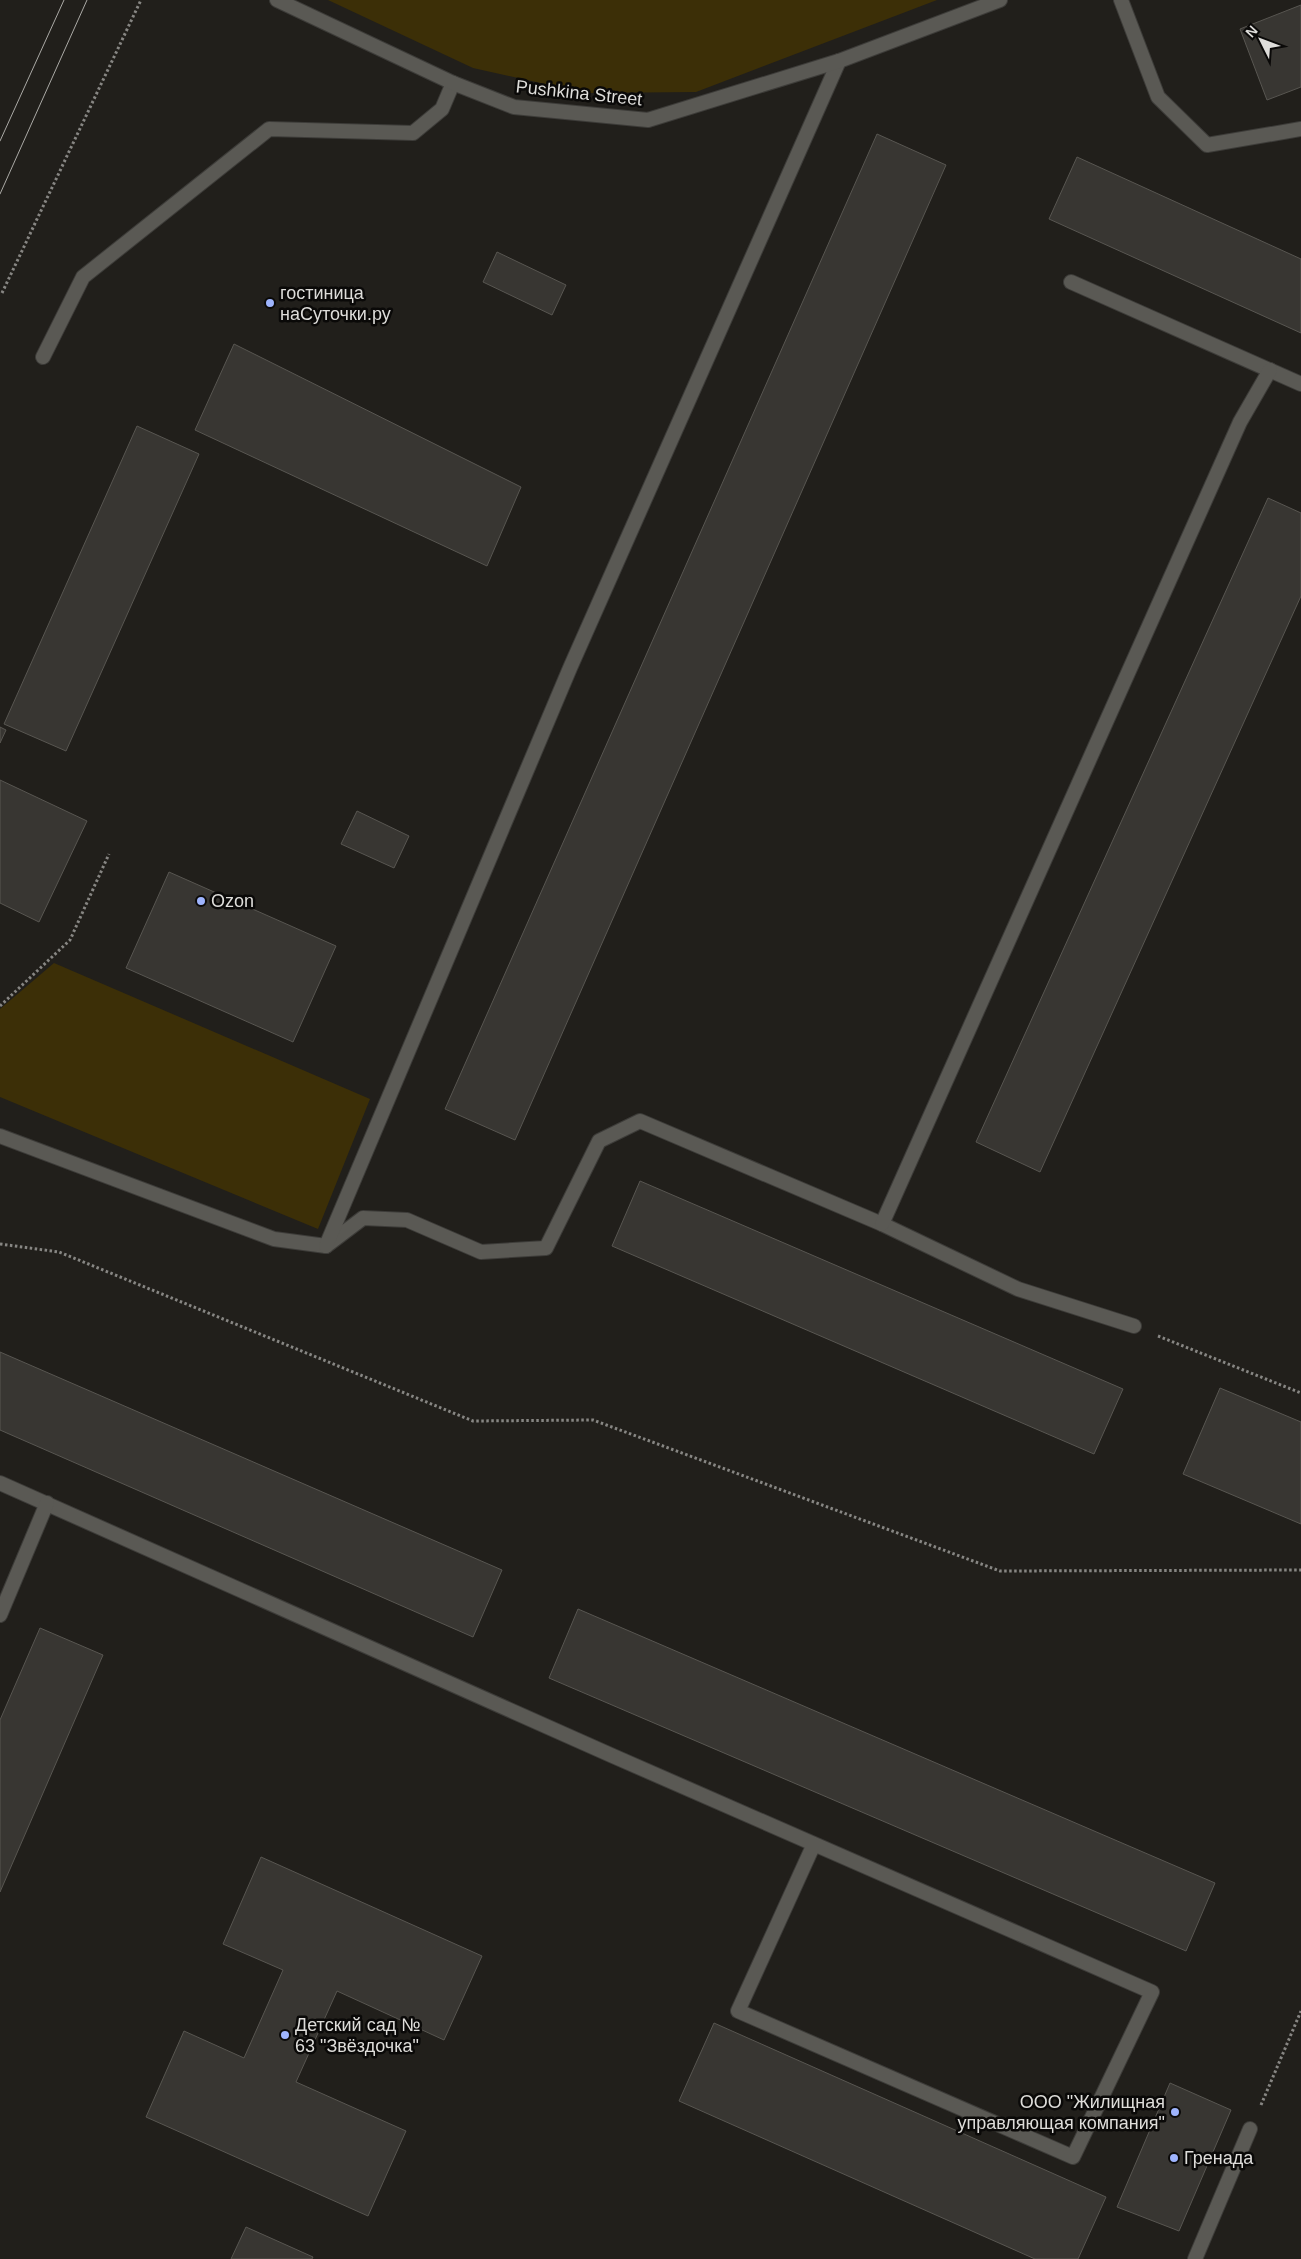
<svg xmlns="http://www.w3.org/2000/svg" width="1301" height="2259" viewBox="0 0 1301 2259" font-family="Arial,sans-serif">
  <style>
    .green { fill: #3c2f07 }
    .building { fill: #383632; stroke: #585651 }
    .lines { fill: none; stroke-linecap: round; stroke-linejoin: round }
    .service-casing { stroke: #3d3c39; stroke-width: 16 }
    .minor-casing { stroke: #3d3c39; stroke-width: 16 }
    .path { stroke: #878683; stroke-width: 3; stroke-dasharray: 2.5 2.5; stroke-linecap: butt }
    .service { stroke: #5a5954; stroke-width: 14 }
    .minor { stroke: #5a5954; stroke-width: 14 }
    .tram { stroke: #abaaa6; stroke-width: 1 }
    .poi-dot { fill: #9eb4fd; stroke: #0a0908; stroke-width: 2 }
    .labels { text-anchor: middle; stroke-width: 5; stroke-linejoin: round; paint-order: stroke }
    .street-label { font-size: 18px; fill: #deddda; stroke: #0a0908 }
    .poi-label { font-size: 18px; fill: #deddda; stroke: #0a0908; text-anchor: start }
  </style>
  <rect width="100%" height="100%" fill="#211f1b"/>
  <g class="green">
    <path d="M328,0H937L696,92L586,93L473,68Z"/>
    <path d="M54,963L370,1099L318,1229L0,1097V1009Z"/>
  </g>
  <g class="building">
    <path d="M1301,5V87L1267,100L1240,29Z"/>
    <path d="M877,134L946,165L515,1140L445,1109Z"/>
    <path d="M1077,157L1301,259V333L1049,219Z"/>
    <path d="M497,252L566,285L552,315L483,282Z"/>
    <path d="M234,344L521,487L487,566L195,430Z"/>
    <path d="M137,426L199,454L66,751L4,724Z"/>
    <path d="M1268,498L1301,513V596L1040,1172L976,1142Z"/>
    <path d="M0,727L6,730L0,743Z"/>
    <path d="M0,780L87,821L39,922L0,903Z"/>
    <path d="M357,811L409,836L394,868L341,844Z"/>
    <path d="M169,872L336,946L293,1042L126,968Z"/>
    <path d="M640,1181L1123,1389L1094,1454L612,1246Z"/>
    <path d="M0,1352L502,1570L473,1637L0,1430Z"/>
    <path d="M1220,1388L1301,1422V1524L1183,1474Z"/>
    <path d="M578,1609L1215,1883L1186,1951L549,1678Z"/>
    <path d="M40,1628L103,1655L0,1892V1720Z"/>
    <path d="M261,1857L482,1956L444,2040L337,1991L296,2082L406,2131L368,2216L146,2117L184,2031L244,2058L283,1970L223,1944Z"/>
    <path d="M714,2023L1106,2197L1078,2259H1035L679,2101Z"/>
    <path d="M1170,2083L1231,2110L1179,2231L1117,2207Z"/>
    <path d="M246,2227L313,2257L312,2259H231Z"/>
  </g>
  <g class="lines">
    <g class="service-casing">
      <g id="service">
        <path d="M1121,0L1158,97L1207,145L1301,129"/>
        <path d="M1071,282L1301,384"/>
        <path d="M43,357L83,277L269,129L413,133L442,109L453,83"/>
        <path d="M0,1136L274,1239L326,1246L363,1218L407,1220L481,1252L546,1248L599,1141L640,1121L882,1224L1018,1289L1134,1326"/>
        <path d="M882,1224L1240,422L1270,370"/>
        <path d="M326,1246L570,668L839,61"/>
        <path d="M0,1483L613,1756L1152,1992L1073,2157L738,2011L814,1844"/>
        <path d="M0,1615L47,1503"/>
        <path d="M1195,2259L1250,2129"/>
      </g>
    </g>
    <g class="minor-casing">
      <path id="minor" d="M277,0L453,83L514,107L648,120L839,61L1000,0"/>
    </g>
    <g class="path">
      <path d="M2,293L141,0"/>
      <path d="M0,1006L70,940L109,854"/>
      <path d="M0,1244L59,1252L473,1421L593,1420L1000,1571L1301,1570"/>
      <path d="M1158,1336L1301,1393"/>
      <path d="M1261,2105L1301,2011"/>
    </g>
    <use href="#service" class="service"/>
    <use href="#minor" class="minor"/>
    <g class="tram">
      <path d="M0,141L64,0"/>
      <path d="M0,194L87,0"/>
    </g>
  </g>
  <g class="poi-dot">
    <circle cx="270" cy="303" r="5"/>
    <circle cx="201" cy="901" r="5"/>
    <circle cx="285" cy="2035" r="5"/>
    <circle cx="1175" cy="2112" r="5"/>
    <circle cx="1174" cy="2158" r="5"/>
  </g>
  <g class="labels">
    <g class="street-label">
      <text transform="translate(579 93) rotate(6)" y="6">Pushkina Street</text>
    </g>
    <g class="poi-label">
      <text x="280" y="299">гостиница<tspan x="280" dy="21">наСуточки.ру</tspan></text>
      <text x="211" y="907">Ozon</text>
      <text x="295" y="2031">Детский сад №<tspan x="295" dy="21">63 "Звёздочка"</tspan></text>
      <text x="1165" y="2108" text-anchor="end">ООО "Жилищная<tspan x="1165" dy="21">управляющая компания"</tspan></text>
      <text x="1184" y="2164">Гренада</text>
    </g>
  </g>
  <g transform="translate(1261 40) rotate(312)" stroke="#0a0908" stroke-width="4" paint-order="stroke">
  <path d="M0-4L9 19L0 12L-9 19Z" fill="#deddda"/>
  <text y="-8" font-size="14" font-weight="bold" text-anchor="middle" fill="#deddda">N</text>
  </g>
</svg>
